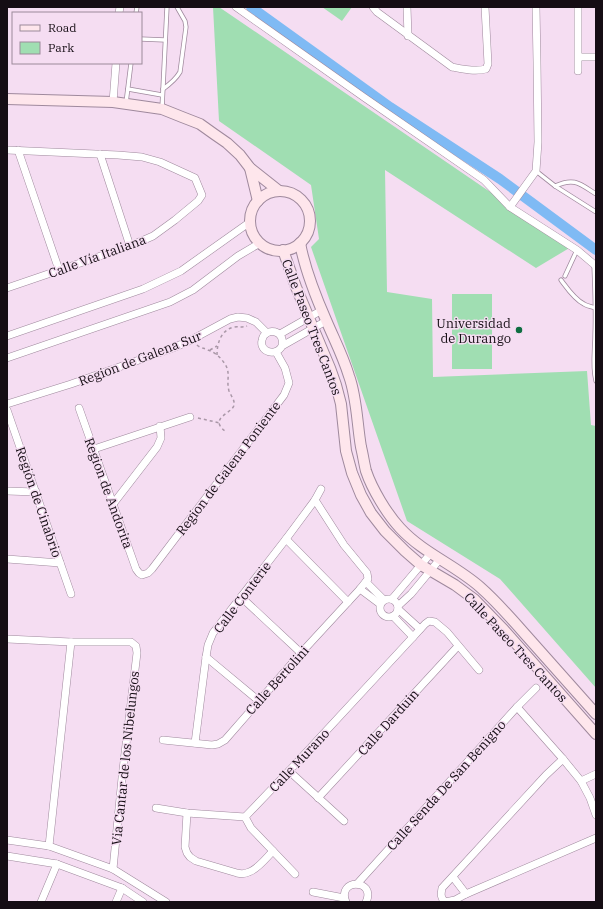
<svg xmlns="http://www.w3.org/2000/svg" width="603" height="909" viewBox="0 0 603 909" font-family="'IBM Plex Serif',serif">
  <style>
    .green { fill: #a0deb2 }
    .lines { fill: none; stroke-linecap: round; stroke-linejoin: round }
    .canal { stroke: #7fbaf4; stroke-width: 10 }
    .lane-casing { stroke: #9f899d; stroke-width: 5 }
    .street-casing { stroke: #9f899d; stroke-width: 8 }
    .secondary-casing { stroke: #9f899d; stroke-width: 12 }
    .path { stroke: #a997a7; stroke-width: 1.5; stroke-dasharray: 3 3; stroke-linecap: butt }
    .lane { stroke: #fff; stroke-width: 3.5 }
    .street { stroke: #fff; stroke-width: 7 }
    .secondary { stroke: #fee6ec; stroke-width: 10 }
    .poi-dot { fill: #0e6d41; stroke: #f5ddf2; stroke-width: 1.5 }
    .labels { text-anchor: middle; stroke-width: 3; stroke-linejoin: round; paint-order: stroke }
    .street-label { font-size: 13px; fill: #150d14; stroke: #f5ddf2 }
    .poi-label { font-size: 13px; fill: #150d14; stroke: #f5ddf2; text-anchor: end }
  </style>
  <rect width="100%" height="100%" fill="#f5ddf2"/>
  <g class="green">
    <path d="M213,7H219L571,247L536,268L385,170L387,292L432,299L433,377L587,371L591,425L596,426V688L500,579L407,521L311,247L319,239L311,185L219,121Z"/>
    <path d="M322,7H352L342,21Z"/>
    <rect x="452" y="294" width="40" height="75"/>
  </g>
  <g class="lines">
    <path class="canal" d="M251,7L390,107L500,179L596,250"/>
    <g class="lane-casing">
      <g id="lane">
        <path d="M136,13L137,7"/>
        <path d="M141,39L165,40"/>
        <path d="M128,89L162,95"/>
        <path d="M163,89C170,84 176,79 180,72L186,27L185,21L177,7"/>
        <path d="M126,103L131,63"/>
        <path d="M162,108L167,7"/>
        <path d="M536,171L555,186L596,212"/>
        <path d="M555,186C575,177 580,184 596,194"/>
        <path d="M594,266C595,289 596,311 595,334C595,350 592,366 596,381"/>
        <path d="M565,276L577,250"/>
        <path d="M561,280C567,288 574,299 584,304C587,306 592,307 596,308"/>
      </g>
    </g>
    <g class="street-casing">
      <g id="street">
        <path d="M236,7L365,98L484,180L510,207L577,250L596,266"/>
        <path d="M373,7L377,12L452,67C462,69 475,72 486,69L488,64L485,7"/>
        <path d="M407,7L408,36"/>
        <path d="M119,13L120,7"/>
        <path d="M579,57H596"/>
        <path d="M578,71V7"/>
        <path d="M113,102L116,63"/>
        <path d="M7,150L118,155L142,157L160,162L195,178L202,195L198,201L175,220L153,236L130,246L7,288"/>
        <path d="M18,150L59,270"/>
        <path d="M100,154L130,246"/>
        <path d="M510,207L536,171L538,142L537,62L536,7"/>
        <path d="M280,334L322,310"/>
        <path d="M7,336L143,289L181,271L250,222"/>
        <path d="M282,346C286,330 265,326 262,340C259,352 276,357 282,346L326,321"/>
        <path d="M7,358L170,302L193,290L238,256L260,243"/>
        <path d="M7,404L71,384L173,348L191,340L230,319L238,317L247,318L256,322L267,333"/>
        <path d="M79,408L136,569L139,573L142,575L148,573L152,569L284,395L289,383L285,368L276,352"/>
        <path d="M7,410L71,594"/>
        <path d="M94,449L190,417"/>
        <path d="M7,491L36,492"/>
        <path d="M113,504L157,447L161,438L160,426"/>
        <path d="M286,539L348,602"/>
        <path d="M7,559L60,563"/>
        <path d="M366,582L384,600"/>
        <path d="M360,589L380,604"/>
        <path d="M241,597L301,653"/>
        <circle cx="389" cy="608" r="9"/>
        <path d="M392,599L431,553"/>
        <path d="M398,606L411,594L440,559"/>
        <path d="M398,609L420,629"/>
        <path d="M393,616L413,637"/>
        <path d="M7,639L71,642H131L136,646L137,653L122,778L113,869"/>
        <path d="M206,657L259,701"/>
        <path d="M517,707L563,759L581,781L590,798L596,815"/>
        <path d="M163,740L212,745L218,744L225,740L301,653L360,589L368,579L367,573L344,545L315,500"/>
        <path d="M195,743L206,657L208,645L213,633L286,539L315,500L321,489"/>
        <path d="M563,759L546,775L442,888C441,894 440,897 445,902L455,900L466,894L596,838"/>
        <path d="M289,771L344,821"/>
        <path d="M581,781L596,774"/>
        <path d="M318,798L458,646"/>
        <path d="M156,808L187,813L245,817L289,771L413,637L425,624L429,621L435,622L447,632L479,670"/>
        <path d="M187,813L185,847L187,853L190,857L196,861L237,873C241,874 245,874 249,872C258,869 266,858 273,851"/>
        <path d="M245,817L251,828L295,874"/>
        <path d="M7,840L49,846L113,869L166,902"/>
        <path d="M49,846L71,642"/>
        <path d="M7,856L57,864L122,888L143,902"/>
        <path d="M453,877L466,894"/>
        <path d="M357,884L517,707L536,688"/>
        <path d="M313,892L344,898"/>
        <path d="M41,902L57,864"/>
        <path d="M116,902L122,888"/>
        <path d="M346,902C336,878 377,879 366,902"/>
      </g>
    </g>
    <g class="secondary-casing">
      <g id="secondary">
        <path d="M7,99L113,102L162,109L182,117L200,124L214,134L227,143L240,155L250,168L279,191"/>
        <path d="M250,168L258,201"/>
        <circle cx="280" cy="221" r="30"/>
        <path d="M300,243C305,270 315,295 326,320C334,339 343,356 349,376C357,398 357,424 361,447C363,455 364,463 366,471C372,489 387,514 400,528C423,553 455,565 480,587C496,601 510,617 524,633C548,660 572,687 596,714"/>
        <path d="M283,250L296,287L330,368L336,385L341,404L346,451L352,473L361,495L371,513L385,531L405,551L421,565L455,585L474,599L504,630L596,734"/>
      </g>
    </g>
    <g class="path">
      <path d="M197,345C200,348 204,348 208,350C215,352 221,358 225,364C231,373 226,381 229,391C231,396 235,400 234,405C233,413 208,418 225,431"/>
      <path d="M210,350L217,346"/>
      <path d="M217,355C217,343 221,330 234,327C239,326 242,328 247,326"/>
      <path d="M198,418L220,423"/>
    </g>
    <use href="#lane" class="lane"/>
    <use href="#street" class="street"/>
    <use href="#secondary" class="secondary"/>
  </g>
  <circle class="poi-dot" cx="519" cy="330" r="4"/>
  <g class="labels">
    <g class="street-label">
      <text transform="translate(97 256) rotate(-20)" y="5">Calle Vía Italiana</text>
      <text transform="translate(312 327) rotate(69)" y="5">Calle Paseo Tres Cantos</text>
      <text transform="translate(140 358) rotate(-21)" y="5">Region de Galena Sur</text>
      <text transform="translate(228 468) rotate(-53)" y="5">Region de Galena Poniente</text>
      <text transform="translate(109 493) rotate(70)" y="5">Region de Andorita</text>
      <text transform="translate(39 502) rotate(71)" y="5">Región de Cinabrio</text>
      <text transform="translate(242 597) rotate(-53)" y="5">Calle Conterie</text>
      <text transform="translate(516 647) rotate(47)" y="5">Calle Paseo Tres Cantos</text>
      <text transform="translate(277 680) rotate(-48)" y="5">Calle Bertolini</text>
      <text transform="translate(388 722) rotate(-48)" y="5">Calle Darduin</text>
      <text transform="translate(125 758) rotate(-84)" y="5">Via Cantar de los Nibelungos</text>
      <text transform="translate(299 760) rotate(-47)" y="5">Calle Murano</text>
      <text transform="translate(446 785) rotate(-48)" y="5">Calle Senda De San Benigno</text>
    </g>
    <g class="poi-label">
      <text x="511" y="328">Universidad<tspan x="511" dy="15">de Durango</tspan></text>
    </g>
  </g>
  <rect width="603" height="909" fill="none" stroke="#150d14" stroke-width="16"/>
  <rect x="12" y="12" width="130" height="52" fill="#f5ddf2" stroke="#9b8a99"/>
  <rect x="20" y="25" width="20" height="6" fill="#fee6ec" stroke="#9b8a99"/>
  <text x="48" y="32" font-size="12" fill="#150d14">Road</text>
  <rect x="20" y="42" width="20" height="12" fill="#a0deb2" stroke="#9b8a99"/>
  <text x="48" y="52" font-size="12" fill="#150d14">Park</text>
</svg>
